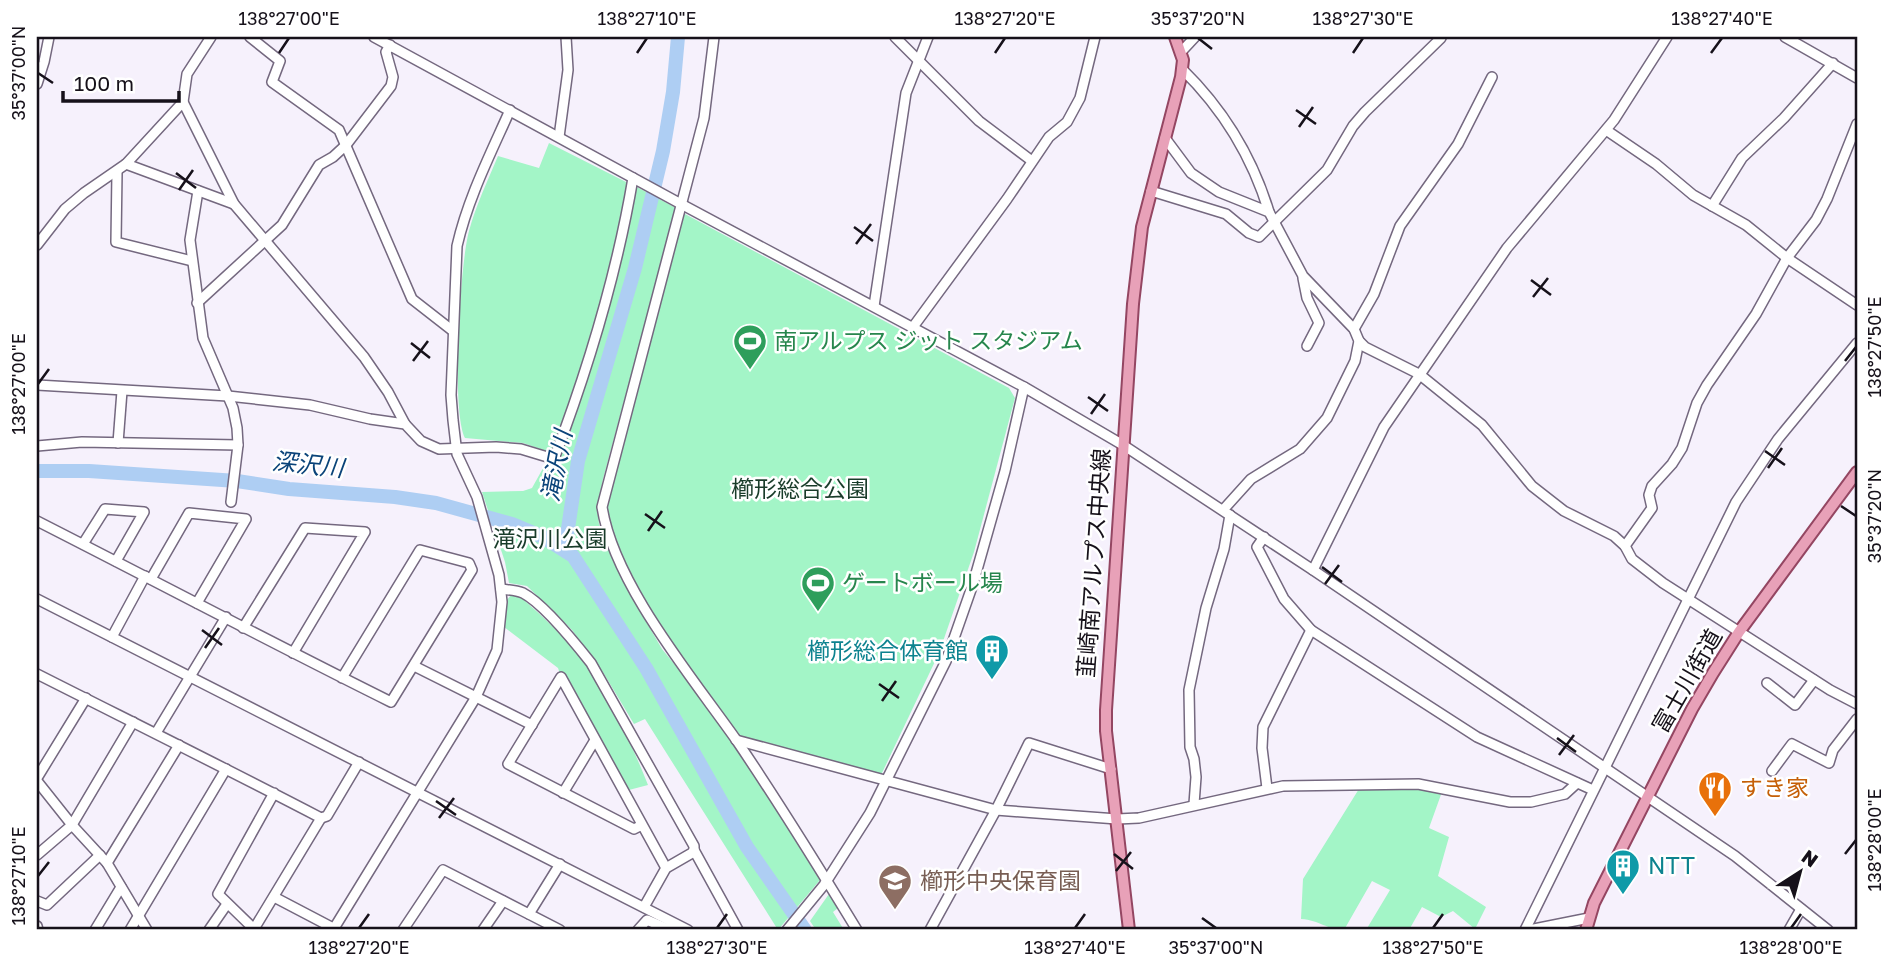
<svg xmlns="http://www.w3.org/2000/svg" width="1894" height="967" viewBox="0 0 1894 967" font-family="'Golos Text','Noto Sans JP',sans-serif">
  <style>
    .green { fill: #a3f5c7 }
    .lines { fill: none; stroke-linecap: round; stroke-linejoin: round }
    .river { stroke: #aecef3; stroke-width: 14 }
    .minor-casing { stroke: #74687f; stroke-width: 12 }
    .major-casing { stroke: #944662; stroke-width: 14 }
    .minor { stroke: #fff; stroke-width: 9 }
    .major { stroke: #e8a1b8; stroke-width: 10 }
    .ticks { fill: none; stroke: #16111a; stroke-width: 2.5 }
    .labels { text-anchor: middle; stroke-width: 5; stroke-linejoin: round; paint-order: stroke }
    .leisure-label { font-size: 23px; fill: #27864d; stroke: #fff; text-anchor: start }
    .park-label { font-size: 23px; fill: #193c2a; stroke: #fff }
    .street-label { font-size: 23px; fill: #16111a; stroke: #fff }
    .culture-label { font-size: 23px; fill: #0d838f; stroke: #fff; text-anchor: end }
    .food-label { font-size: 23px; fill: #c56008; stroke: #fff; text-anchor: start }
    .education-label { font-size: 23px; fill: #785e54; stroke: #fff; text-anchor: start }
    .water-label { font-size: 24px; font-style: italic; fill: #0a4379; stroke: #fff }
    .neatline { fill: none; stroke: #16111a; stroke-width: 2.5 }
    .ticks-label { font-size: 18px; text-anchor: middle; fill: #16111a }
  </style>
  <rect width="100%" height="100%" fill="#f6f1fc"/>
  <g class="green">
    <path d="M549,143L630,184L607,280L584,360L552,453L523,443L465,438C451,411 460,264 469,231C476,205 488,180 498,156L539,168Z"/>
    <path d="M635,186L676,208L603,479L597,509L599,524L644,618L662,649L698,693L790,827L820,880L778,930L645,719L634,724L604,674L572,630L527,586L509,583L505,562L482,492L523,491L532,488L547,461L557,464C592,375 614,280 635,186Z"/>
    <path d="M685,214L1009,388L1015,398L974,552L939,653L882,773L878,776L736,736L670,642L640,593L609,533L606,509L681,216Z"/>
    <path d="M511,595H517L523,599C544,618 566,637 583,661C610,698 631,742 648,785L625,791L561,677L558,668L504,627L506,601Z"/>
    <path d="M1362,784L1443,789L1429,828L1449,837L1438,876L1486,907L1475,929L1453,911L1441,917L1422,907L1409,930H1366L1390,890L1372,881L1344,930C1327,930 1320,920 1301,919L1303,879Z"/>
    <path d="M829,894L838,908L833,912L844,930H816L810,921Z"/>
  </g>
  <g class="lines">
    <g class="river">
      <path d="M37,471H89L237,481L289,489L395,497L436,503L512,524L543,537L573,556L646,668L747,847L805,930"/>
      <path d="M565,549L578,461L635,268L663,151L673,92L678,37"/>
    </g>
    <g class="minor-casing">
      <g id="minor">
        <path d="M250,37L280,61L272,82L339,130L412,299L453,331"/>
        <path d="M374,37L681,204L1024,387L1123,445L1313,570L1735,856L1828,930"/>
        <path d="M714,37L704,118L602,507C614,584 692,677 737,741C779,803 818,866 857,930"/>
        <path d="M895,37L979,121L1032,161"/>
        <path d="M1785,37L1857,78"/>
        <path d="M1181,52L1195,37"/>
        <path d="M1182,69C1224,110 1252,156 1269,212"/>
        <path d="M37,84L44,62L49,37"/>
        <path d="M183,102L234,204L364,357L388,392L405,424"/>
        <path d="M1606,130L1656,164L1693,195L1746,225L1787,258L1857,305"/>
        <path d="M559,137L568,70L566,37"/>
        <path d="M1165,138L1191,173L1219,192L1269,212L1303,276L1354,329L1359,341L1355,361L1327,418L1300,449L1251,479L1223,510"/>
        <path d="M126,164L234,204"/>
        <path d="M117,172L116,242L192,261"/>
        <path d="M198,191L190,240L203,338L233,408L237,428L238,445L231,502"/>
        <path d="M1151,191L1226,214L1249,233L1259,237L1327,170L1353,126L1365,112L1441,38"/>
        <path d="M1712,206L1742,158L1784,118L1833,63"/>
        <path d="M37,245L65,209L84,193L126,164L183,102L187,74L211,37"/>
        <path d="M1303,278L1307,298L1319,323L1307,346"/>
        <path d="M197,303L282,225L319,165L333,157L346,145L391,86L393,77L386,52L390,45"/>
        <path d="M874,306L906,93L928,37"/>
        <path d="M913,327L1007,199L1049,137L1067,122L1080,98L1095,37"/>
        <path d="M1354,329L1374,294L1400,226L1458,144L1492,77"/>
        <path d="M1359,341L1365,347L1419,374L1482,425L1532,486L1564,511L1614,536L1625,546L1632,559L1663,583L1830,690L1857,704"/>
        <path d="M37,385L228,396L310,405L370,419L405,424L421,441L439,449L496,447L521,449L554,459C588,369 617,273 633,178"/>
        <path d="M118,443L122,391"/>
        <path d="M37,446L82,442L238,445"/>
        <path d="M37,521C155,581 272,643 391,702L472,570L469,563L420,550L342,678"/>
        <path d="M1264,537L1257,547L1284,599L1311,630L1477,737L1593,790"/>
        <path d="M83,544L105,509L144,512L116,561"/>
        <path d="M1625,546L1652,508L1649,495L1652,486L1672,464L1682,448L1697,403L1707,385L1756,314L1787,258L1816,220L1827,199L1857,124"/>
        <path d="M1313,570L1384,427L1507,248L1614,120L1667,37"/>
        <path d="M151,579L189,513L246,519L197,603"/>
        <path d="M501,589C508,590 516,590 523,593C544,604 576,644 591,663L694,846V850L692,853L666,868L644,907"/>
        <path d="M37,599L688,930"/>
        <path d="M243,628L305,528L365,532L293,653"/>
        <path d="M112,637L145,576"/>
        <path d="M414,666L532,725"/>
        <path d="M37,674C132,722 227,769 321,818L254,929L218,894L274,793"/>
        <path d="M1767,683L1795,705L1814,680"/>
        <path d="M156,733L226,617"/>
        <path d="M736,740L996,810L1117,819L1139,818L1283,786L1418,784L1510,802H1531L1565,794L1577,783"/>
        <path d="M1772,771L1792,744L1829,763L1833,750L1857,719"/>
        <path d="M37,778L86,698"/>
        <path d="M37,781L72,825L107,863L147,930"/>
        <path d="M1267,788L1262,748L1263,727L1311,630"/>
        <path d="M563,793L595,740"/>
        <path d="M1194,804L1196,777L1194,759L1190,747L1189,690L1206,608L1224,549L1230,515"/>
        <path d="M321,818L327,816L359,762"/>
        <path d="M642,825L634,829L508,764L561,677L666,868"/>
        <path d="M694,850L738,930"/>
        <path d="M37,855L72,825L133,722"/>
        <path d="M107,863L179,745"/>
        <path d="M274,897L337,930"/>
        <path d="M37,901L47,905L100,855"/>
        <path d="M529,914L560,864"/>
        <path d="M37,926L38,930"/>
        <path d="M95,930L121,887"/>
        <path d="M130,930L226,769"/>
        <path d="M209,930L227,904"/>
        <path d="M333,930L476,697L497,650L502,602L499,575L477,497L457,454L453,420L451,395L457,246C468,198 490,155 510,110"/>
        <path d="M403,930L443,870L560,930"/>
        <path d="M483,930L503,901"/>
        <path d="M638,930L647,920L670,930"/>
        <path d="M787,930L824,885L870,813L946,661L973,584L1005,471L1024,387"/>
        <path d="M930,930L996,810L1029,743L1111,769"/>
        <path d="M1525,930L1736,502L1778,439L1857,343"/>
        <path d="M1529,930L1589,918"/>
        <path d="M1789,930L1801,909"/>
      </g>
    </g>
    <g class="major-casing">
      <g id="major">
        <path d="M1129,930L1106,731V710L1133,304L1142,227L1181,77L1183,60L1175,37"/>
        <path d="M1586,930L1594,903L1692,709L1713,673L1739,632L1857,472"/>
      </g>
    </g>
    <use href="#minor" class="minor"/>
    <use href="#major" class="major"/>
  </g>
  <path class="ticks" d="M1198,38L1212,49M279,53L289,38M637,53L647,38M995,53L1005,38M1353,53L1363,38M1711,53L1722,38M38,73L53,83M1296,110L1316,124M1299,127L1313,107M176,173L196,188M179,190L193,170M854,227L873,241M856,244L871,224M1531,280L1551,295M1533,297L1548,278M411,343L430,358M413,361L428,341M1845,361L1856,347M38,384L49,369M1088,397L1108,411M1091,414L1105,394M1765,451L1785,465M1768,468L1782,448M1841,506L1856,516M645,514L665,528M648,531L662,511M1322,567L1342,582M1325,584L1339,565M202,630L222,645M205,648L219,628M879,684L899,698M882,701L896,681M1557,738L1576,752M1559,755L1574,735M436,801L456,815M439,818L454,798M1114,854L1133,869M1845,854L1856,840M1116,871L1131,852M38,876L49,862M1202,918L1216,928M359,928L369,914M717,928L727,914M1075,928L1085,914M1433,928L1443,914M1791,928L1801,914"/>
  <defs>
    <g id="stadium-pin" transform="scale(1.75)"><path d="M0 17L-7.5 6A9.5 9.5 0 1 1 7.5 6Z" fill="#2e9e5b" stroke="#fff"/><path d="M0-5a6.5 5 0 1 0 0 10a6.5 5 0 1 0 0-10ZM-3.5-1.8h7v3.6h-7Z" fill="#fff"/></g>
    <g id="building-pin" transform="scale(1.75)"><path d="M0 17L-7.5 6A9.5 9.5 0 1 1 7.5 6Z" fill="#0f9aa8" stroke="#fff"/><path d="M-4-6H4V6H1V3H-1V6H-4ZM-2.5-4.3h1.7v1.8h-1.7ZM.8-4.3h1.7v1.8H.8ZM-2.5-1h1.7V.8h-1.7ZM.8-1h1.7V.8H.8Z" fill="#fff"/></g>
    <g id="restaurant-pin" transform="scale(1.75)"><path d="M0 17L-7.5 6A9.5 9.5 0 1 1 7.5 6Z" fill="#e8710a" stroke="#fff"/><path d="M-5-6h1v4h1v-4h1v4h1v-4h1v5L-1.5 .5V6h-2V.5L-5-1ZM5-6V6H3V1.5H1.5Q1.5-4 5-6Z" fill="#fff"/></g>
    <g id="school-pin" transform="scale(1.75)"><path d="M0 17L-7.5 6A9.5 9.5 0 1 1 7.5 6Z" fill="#8d6e63" stroke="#fff"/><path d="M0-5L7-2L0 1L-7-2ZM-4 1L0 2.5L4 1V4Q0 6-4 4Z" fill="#fff"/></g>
  </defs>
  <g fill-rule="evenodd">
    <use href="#stadium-pin" x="750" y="341"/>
    <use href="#stadium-pin" x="818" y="583"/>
    <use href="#building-pin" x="992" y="651"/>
    <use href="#restaurant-pin" x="1715" y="788"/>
    <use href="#building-pin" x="1623" y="866"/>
    <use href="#school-pin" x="895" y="881"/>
  </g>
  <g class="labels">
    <g class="leisure-label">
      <text x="774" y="349">南アルプス ジット スタジアム</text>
      <text x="842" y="591">ゲートボール場</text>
    </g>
    <g class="park-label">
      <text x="800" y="497">櫛形総合公園</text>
      <text x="550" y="547">滝沢川公園</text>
    </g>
    <g class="street-label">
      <text transform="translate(1094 563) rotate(-86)" y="8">韮崎南アルプス中央線</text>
      <text transform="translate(1687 681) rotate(-60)" y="8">富士川街道</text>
    </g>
    <g class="culture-label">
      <text x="968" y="659">櫛形総合体育館</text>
      <text x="1648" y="874" text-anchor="start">NTT</text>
    </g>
    <g class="food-label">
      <text x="1740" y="796">すき家</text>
    </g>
    <g class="education-label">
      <text x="920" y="889">櫛形中央保育園</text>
    </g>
    <g class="water-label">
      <text transform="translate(308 465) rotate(6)" y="8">深沢川</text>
      <text transform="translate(557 466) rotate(-79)" y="8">滝沢川</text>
    </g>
  </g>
  <rect width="1894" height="967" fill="none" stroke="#ffffff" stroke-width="77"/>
  <g transform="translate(1800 872) rotate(36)" stroke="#ffffff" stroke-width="5" paint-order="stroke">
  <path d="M0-5L12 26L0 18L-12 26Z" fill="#16111a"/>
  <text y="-10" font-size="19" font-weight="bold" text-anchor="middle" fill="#16111a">N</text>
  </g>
  <path d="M63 91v10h116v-10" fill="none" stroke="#16111a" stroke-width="3.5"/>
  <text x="74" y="91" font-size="21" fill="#16111a" stroke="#ffffff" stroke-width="5" paint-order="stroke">100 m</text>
  <rect x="38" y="38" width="1818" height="890" class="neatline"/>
  <g class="ticks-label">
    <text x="289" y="25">138°27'00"E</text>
    <text x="647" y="25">138°27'10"E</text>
    <text x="1005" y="25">138°27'20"E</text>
    <text x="1198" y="25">35°37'20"N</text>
    <text x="1363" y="25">138°27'30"E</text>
    <text x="1722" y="25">138°27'40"E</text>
    <text transform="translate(19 73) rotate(-90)" y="6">35°37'00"N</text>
    <text transform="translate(1875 347) rotate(-90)" y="6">138°27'50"E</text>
    <text transform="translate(19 384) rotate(-90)" y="6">138°27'00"E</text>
    <text transform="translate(1875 516) rotate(-90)" y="6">35°37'20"N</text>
    <text transform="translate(1875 840) rotate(-90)" y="6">138°28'00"E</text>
    <text transform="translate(19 876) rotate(-90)" y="6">138°27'10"E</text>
    <text x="359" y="954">138°27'20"E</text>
    <text x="717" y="954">138°27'30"E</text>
    <text x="1075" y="954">138°27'40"E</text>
    <text x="1216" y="954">35°37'00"N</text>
    <text x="1433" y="954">138°27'50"E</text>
    <text x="1791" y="954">138°28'00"E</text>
  </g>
</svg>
